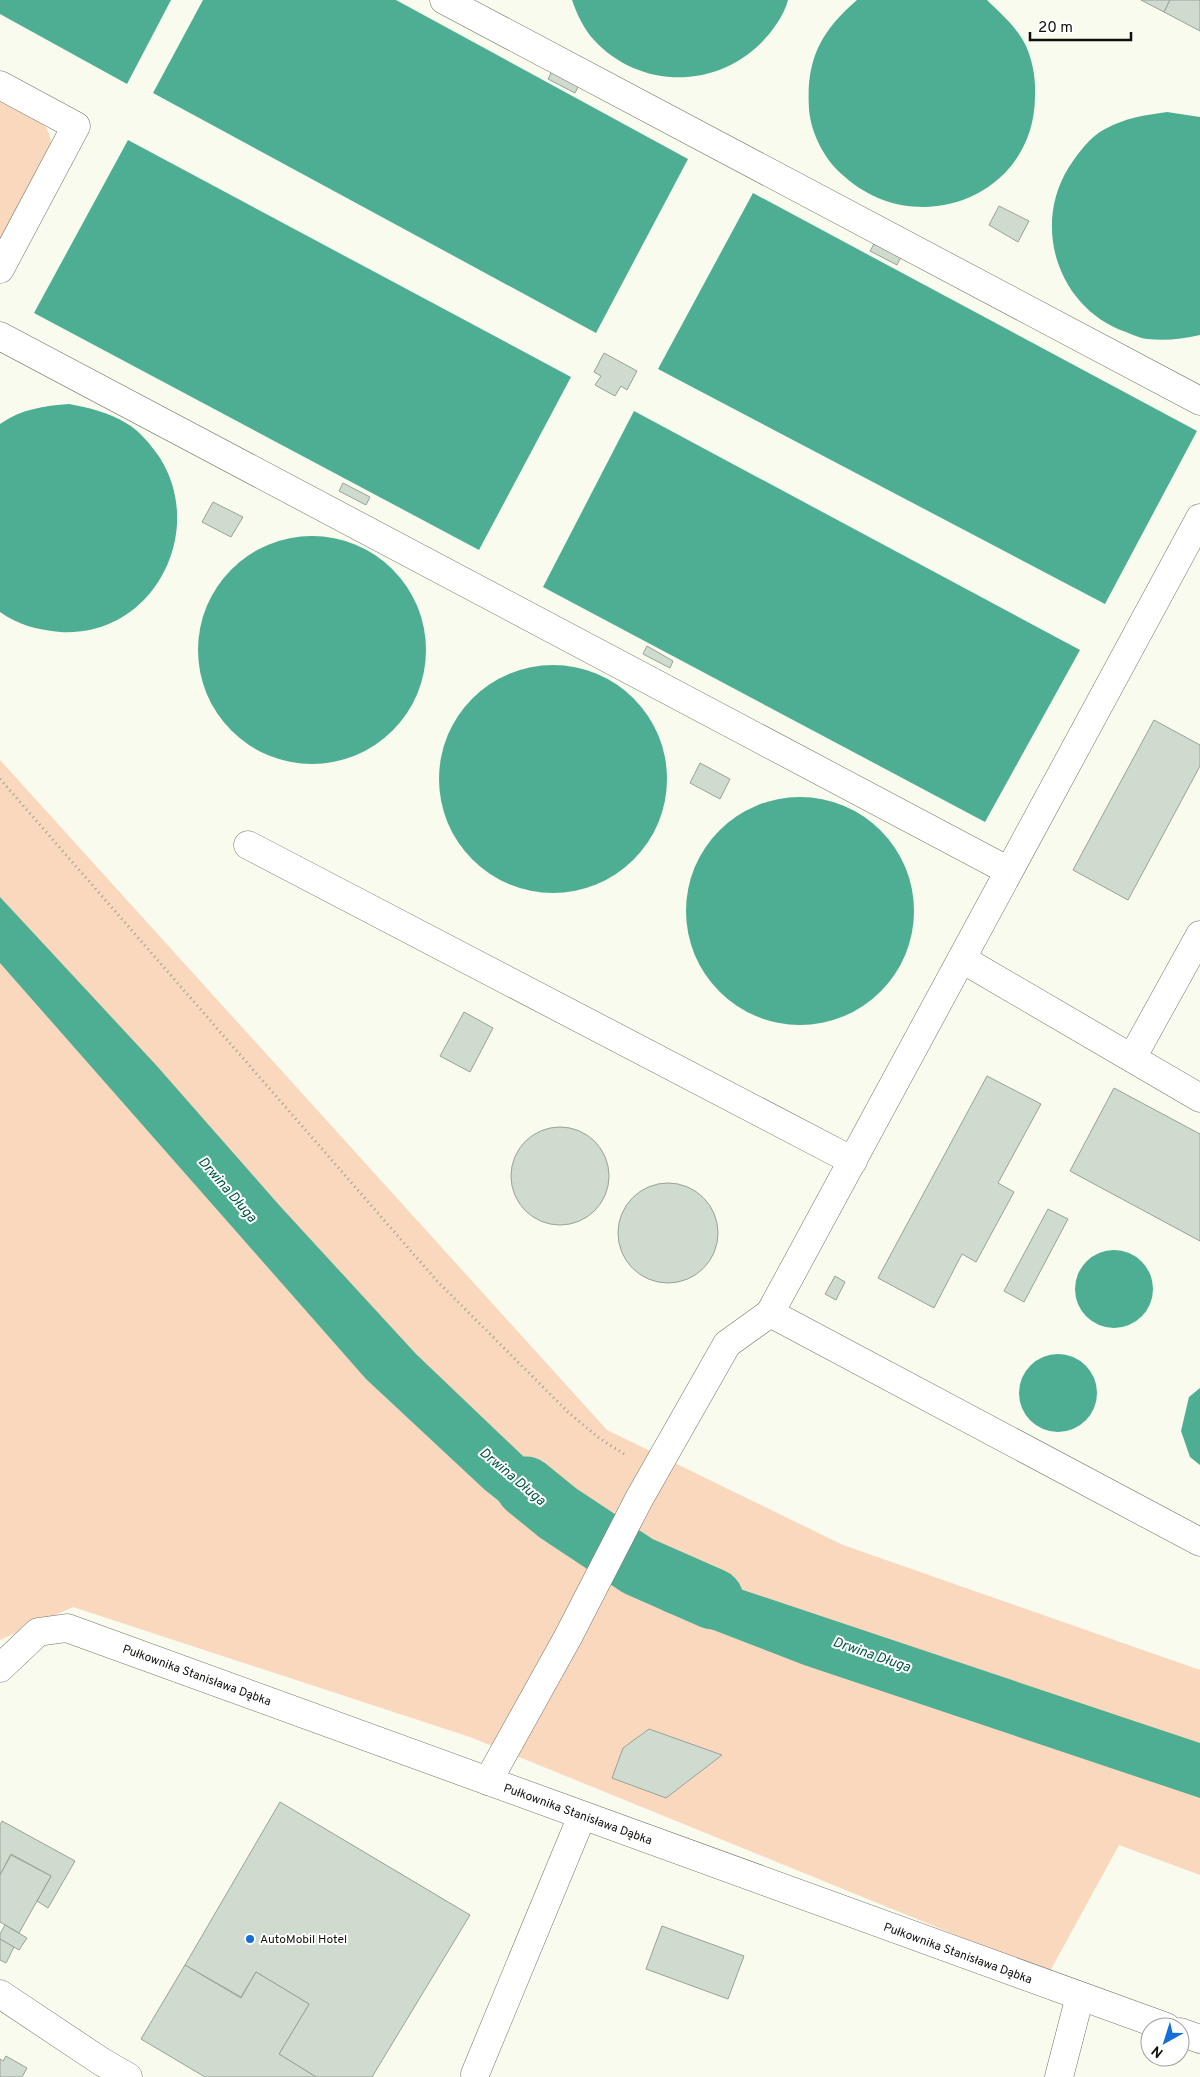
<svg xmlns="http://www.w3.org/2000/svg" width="1200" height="2077" viewBox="0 0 1200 2077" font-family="Overpass,sans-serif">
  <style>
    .green { fill: #f9d8be }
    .water { fill: #4eae93 }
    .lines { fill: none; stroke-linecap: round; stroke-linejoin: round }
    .river { stroke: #4eae93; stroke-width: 61 }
    .building { fill: #d0dbd0; stroke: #98a298 }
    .minor-casing { stroke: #727569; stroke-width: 29 }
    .path { stroke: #9b9e94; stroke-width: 3; stroke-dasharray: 1 4; stroke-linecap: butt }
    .minor { stroke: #fff; stroke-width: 28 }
    .poi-dot { fill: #166fd9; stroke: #fff; stroke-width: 2 }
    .labels { text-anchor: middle; stroke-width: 4; stroke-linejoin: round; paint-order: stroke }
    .street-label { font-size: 12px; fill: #0f100c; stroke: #fff }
    .poi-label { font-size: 12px; fill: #0f100c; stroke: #fff; text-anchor: start }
    .water-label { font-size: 14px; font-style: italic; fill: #005543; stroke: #fff }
  </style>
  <rect width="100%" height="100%" fill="#f8fbed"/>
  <g class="green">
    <path d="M0,93C26,110 51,116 52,151L0,257Z"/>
    <path d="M0,760L607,1430L843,1545L1200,1670V1875L1119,1845L1049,1973L470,1737L73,1607L0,1640Z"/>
  </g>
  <g class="water">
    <path d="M0,0H171L127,84L0,14Z"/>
    <path d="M203,0H396L688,159L596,333L153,93Z"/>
    <path d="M572,0H788C784,16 771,33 760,44C713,90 638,88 594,40C583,28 577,14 572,0Z"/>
    <path d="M857,0H987C1001,14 1017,27 1026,46C1033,62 1036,80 1035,97C1034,197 917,241 845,177C825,161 811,134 809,109C806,60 820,32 857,0Z"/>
    <path d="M1167,112L1200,117V335C1182,339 1166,341 1147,339C1140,338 1133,335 1126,332C1059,309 1031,227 1069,167C1078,153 1090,137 1105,129C1125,118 1145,115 1167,112Z"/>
    <path d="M128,140L571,377L479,550L34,313Z"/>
    <path d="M753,193L1197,431L1105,604L658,369Z"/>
    <path d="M69,404C89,408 108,412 126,423C140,431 151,445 160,458C207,533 152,638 60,632C38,630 18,625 0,612V424C21,409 44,406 69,404Z"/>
    <path d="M634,411L1080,650L985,822L543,587Z"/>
    <circle cx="312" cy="650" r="114"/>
    <circle cx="553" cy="779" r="114"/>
    <circle cx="800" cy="911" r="114"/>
    <path d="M0,897L156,1065L279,1205L416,1354L567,1498L604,1516L584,1558L555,1545L485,1490L366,1379L0,963Z"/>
    <circle cx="1114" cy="1289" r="39"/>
    <circle cx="1058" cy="1393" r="39"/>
    <path d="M1200,1388V1465L1190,1457L1181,1431L1189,1397Z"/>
    <path d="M649,1546L743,1590L1200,1743V1798L804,1665L664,1611L622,1584Z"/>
  </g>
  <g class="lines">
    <path class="river" d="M526,1487L558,1513L638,1566L713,1599"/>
  </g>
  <g class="building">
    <path d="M1141,0H1170L1164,12Z"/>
    <path d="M1170,0H1200V31L1164,12Z"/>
    <path d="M552,71L579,85L575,93L548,79Z"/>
    <path d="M999,206L1029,221L1018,242L989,225Z"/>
    <path d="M874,244L901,257L897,265L870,251Z"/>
    <path d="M604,353L637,371L627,390L621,386L615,396L595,385L601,376L594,372Z"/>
    <path d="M343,483L370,497L366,505L339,491Z"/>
    <path d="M213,502L243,517L231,537L202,522Z"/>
    <path d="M647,646L673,661L670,668L643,654Z"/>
    <path d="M1154,720L1200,745V766L1128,900L1073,870Z"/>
    <path d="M700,763L730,779L720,799L690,783Z"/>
    <path d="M464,1012L493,1028L470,1072L440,1056Z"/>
    <path d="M987,1076L1041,1104L998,1183L1014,1192L976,1262L962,1254L934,1308L878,1278Z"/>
    <path d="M1114,1088L1200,1134V1241L1070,1171Z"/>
    <circle cx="560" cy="1176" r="49"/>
    <circle cx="668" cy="1233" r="50"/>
    <path d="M1048,1209L1068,1219L1024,1302L1004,1291Z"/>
    <path d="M835,1276L845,1282L836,1300L825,1294Z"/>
    <path d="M649,1729L722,1755L666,1798L612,1778L623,1748Z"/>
    <path d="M280,1802L470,1915L372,2077H316L279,2054L309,2004L256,1972L241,1997L185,1965Z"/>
    <path d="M2,1821L75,1861L48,1908L37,1901L51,1876L11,1854L0,1875V1825Z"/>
    <path d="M11,1855L51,1876L19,1933L0,1922V1875Z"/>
    <path d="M5,1925L27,1938L19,1950L0,1939V1934Z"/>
    <path d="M662,1926L744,1956L728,1999L646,1969Z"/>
    <path d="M0,1939L14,1947L6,1963L0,1960Z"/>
    <path d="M185,1965L241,1998L256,1972L309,2004L279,2054L316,2077H205L141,2039Z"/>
    <path d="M6,2056L27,2068L22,2077H0V2059L3,2061Z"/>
  </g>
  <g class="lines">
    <g class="minor-casing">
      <g id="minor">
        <path d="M444,0L1200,401"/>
        <path d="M0,85L76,126L0,269"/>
        <path d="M0,336L1009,871"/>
        <path d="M1200,518L770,1313L1200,1542"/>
        <path d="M248,845L853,1161"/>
        <path d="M962,959L1200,1098"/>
        <path d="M1132,1058L1200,935"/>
        <path d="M0,1668L38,1632L67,1628L1166,2027"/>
        <path d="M488,1781L568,1637L639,1499L727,1344L770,1313"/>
        <path d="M0,1994L102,2062L128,2077"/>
        <path d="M1180,2032L1200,2039"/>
        <path d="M475,2074L582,1816"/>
        <path d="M1059,2077L1080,1996"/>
      </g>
    </g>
    <path class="path" d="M0,779L437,1281L569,1413L599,1438L627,1456"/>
    <use href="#minor" class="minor"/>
  </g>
  <circle class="poi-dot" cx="250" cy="1939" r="5"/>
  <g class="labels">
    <g class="street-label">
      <text transform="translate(197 1675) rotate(20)" y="4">Pułkownika Stanisława Dąbka</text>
      <text transform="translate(578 1814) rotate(20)" y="4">Pułkownika Stanisława Dąbka</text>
      <text transform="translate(958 1953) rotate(20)" y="4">Pułkownika Stanisława Dąbka</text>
    </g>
    <g class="poi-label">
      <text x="260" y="1943">AutoMobil Hotel</text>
    </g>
    <g class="water-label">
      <text transform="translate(228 1189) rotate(49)" y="5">Drwina Długa</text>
      <text transform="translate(513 1476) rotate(40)" y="5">Drwina Długa</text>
      <text transform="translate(872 1654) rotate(19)" y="5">Drwina Długa</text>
    </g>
  </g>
  <g transform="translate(1165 2042) rotate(219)"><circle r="24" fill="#ffffff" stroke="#9f9f9e"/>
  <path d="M0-4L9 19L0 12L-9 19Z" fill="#166fd9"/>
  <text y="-8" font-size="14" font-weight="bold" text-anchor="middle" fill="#0f100c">N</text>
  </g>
  <path d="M1030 32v8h101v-8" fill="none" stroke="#0f100c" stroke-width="2.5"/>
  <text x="1038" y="32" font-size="15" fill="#0f100c" stroke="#ffffff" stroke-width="4" paint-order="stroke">20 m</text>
</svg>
